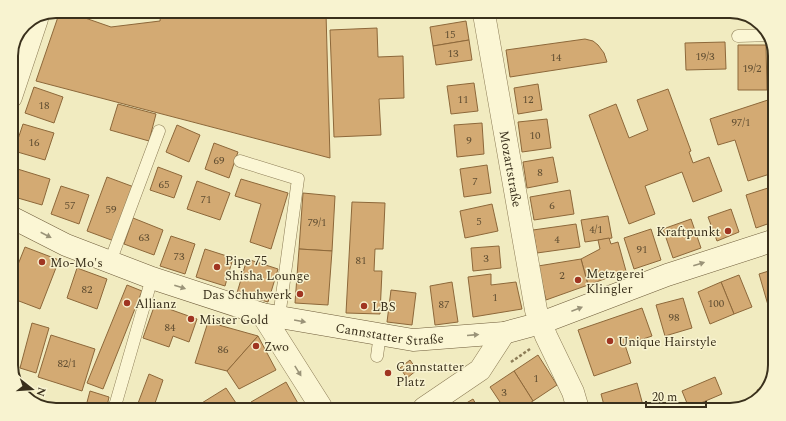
<svg xmlns="http://www.w3.org/2000/svg" width="786" height="421" viewBox="0 0 786 421" font-family="Spectral,serif">
  <style>
    .building { fill: #d3aa73; stroke: #8d683a }
    .lines { fill: none; stroke-linecap: round; stroke-linejoin: round }
    .lane-casing { stroke: #8c7c56; stroke-width: 13 }
    .street-casing { stroke: #8c7c56; stroke-width: 23 }
    .secondary-casing { stroke: #6e5c3a; stroke-width: 23 }
    .path { stroke: #8c7c56; stroke-width: 2.5; stroke-dasharray: 3 2; stroke-linecap: butt }
    .lane { stroke: #fbf6d4; stroke-width: 12 }
    .street { stroke: #fbf6d4; stroke-width: 22 }
    .secondary { stroke: #fbf6d4; stroke-width: 22 }
    .oneway { fill: #9a9378 }
    .poi-dot { fill: #a03522; stroke: #f8f3d0; stroke-width: 1.5 }
    .labels { text-anchor: middle; stroke-width: 3; stroke-linejoin: round; paint-order: stroke }
    .number-label { font-size: 11px; fill: #604e32 }
    .street-label { font-size: 13px; fill: #3a301c; stroke: #f8f3d0 }
    .poi-label { font-size: 13px; fill: #3a301c; stroke: #f8f3d0; text-anchor: start }
    .rim { fill: none; stroke: #3a301c; stroke-width: 2 }
  </style>
  <rect width="100%" height="100%" fill="#f1ebc0"/>
  <g class="building">
    <path d="M60,11H65L111,27L160,21L161,12L326,13L330,158L36,81Z"/>
    <path d="M79,11L134,12V15L93,16Z"/>
    <path d="M466,21L469,40L433,46L430,27Z"/>
    <path d="M377,28L378,57L403,56L404,98L379,99L381,135L334,137L330,30Z"/>
    <path d="M585,39L593,41L598,45L604,53L607,62L510,77L506,50Z"/>
    <path d="M469,40L472,60L436,65L433,46Z"/>
    <path d="M725,42L726,69L686,70L685,43Z"/>
    <path d="M738,45H766L767,90H738Z"/>
    <path d="M474,83L478,111L451,114L447,86Z"/>
    <path d="M538,84L542,110L518,114L514,88Z"/>
    <path d="M34,87L63,97L54,123L25,113Z"/>
    <path d="M668,89L691,151L689,152L693,163L709,157L722,191L693,202L682,172L645,186L655,214L629,224L589,115L616,104L629,138L648,130L637,100Z"/>
    <path d="M774,98V129L772,130L774,135L773,173L748,181L735,140L718,145L710,119Z"/>
    <path d="M118,104L156,114L149,141L110,130Z"/>
    <path d="M547,119L551,148L522,152L518,122Z"/>
    <path d="M482,123L484,154L457,157L454,125Z"/>
    <path d="M23,124L54,133L45,160L14,151Z"/>
    <path d="M177,125L200,135L189,162L166,152Z"/>
    <path d="M214,143L238,152L229,178L205,169Z"/>
    <path d="M553,157L558,182L527,188L523,162Z"/>
    <path d="M487,165L491,193L464,197L460,169Z"/>
    <path d="M11,167L50,179L42,205L11,196Z"/>
    <path d="M158,167L182,176L174,198L150,190Z"/>
    <path d="M107,177L134,187L114,241L87,231Z"/>
    <path d="M241,179L288,193L271,249L250,242L261,204L235,196Z"/>
    <path d="M197,181L230,193L220,220L187,209Z"/>
    <path d="M61,186L89,195L79,224L51,214Z"/>
    <path d="M773,186V203L768,188Z"/>
    <path d="M768,188L773,203V222L756,228L746,195Z"/>
    <path d="M570,190L574,214L534,220L530,197Z"/>
    <path d="M303,193L335,196L332,251L299,249Z"/>
    <path d="M352,202L385,203L383,249H375L374,271H382L380,314L346,313Z"/>
    <path d="M492,204L498,231L465,238L460,211Z"/>
    <path d="M731,209L739,232L717,241L708,217Z"/>
    <path d="M608,216L612,238L585,242L581,220Z"/>
    <path d="M133,218L163,230L154,255L124,244Z"/>
    <path d="M691,219L701,248L673,258L663,229Z"/>
    <path d="M576,224L580,247L537,253L533,230Z"/>
    <path d="M651,229L661,260L634,269L624,238Z"/>
    <path d="M171,236L195,244L185,274L160,266Z"/>
    <path d="M609,238L611,244L618,242L626,271L588,285L581,259L600,249L598,240Z"/>
    <path d="M499,246L501,268L473,271L471,248Z"/>
    <path d="M25,247L59,260L40,309L11,298V282Z"/>
    <path d="M205,249L233,258L225,286L196,277Z"/>
    <path d="M299,249L332,251L328,305L295,303Z"/>
    <path d="M247,259L278,269L268,302L237,293Z"/>
    <path d="M581,259L588,285L546,300L538,266Z"/>
    <path d="M77,268L107,279L97,309L67,298Z"/>
    <path d="M772,270L771,304L768,305L759,274Z"/>
    <path d="M491,274V285L516,282L522,309L473,317L468,277Z"/>
    <path d="M739,275L752,307L734,314L721,282Z"/>
    <path d="M452,282L458,322L435,325L430,286Z"/>
    <path d="M721,282L734,314L710,324L698,292Z"/>
    <path d="M127,285L142,291L103,389L87,383Z"/>
    <path d="M391,290L416,293L412,325L387,322Z"/>
    <path d="M683,298L692,328L665,336L656,305Z"/>
    <path d="M155,304L197,319L189,342L173,336L169,347L143,338Z"/>
    <path d="M642,308L652,336L625,345L631,363L594,376L578,330Z"/>
    <path d="M208,322L258,336L227,371L195,363Z"/>
    <path d="M32,323L49,328L36,373L20,368Z"/>
    <path d="M51,335L95,349L82,391L38,377Z"/>
    <path d="M258,336L276,370L239,389L227,371Z"/>
    <path d="M538,355L557,385L533,401L514,371Z"/>
    <path d="M410,360L417,370L407,378L400,368Z"/>
    <path d="M514,371L533,401L521,409L504,408L490,387Z"/>
    <path d="M149,374L163,380L154,406H137Z"/>
    <path d="M715,377L722,394L689,408L682,391Z"/>
    <path d="M286,382L300,407H253L251,402Z"/>
    <path d="M637,383L644,409H605L601,394Z"/>
    <path d="M768,387L759,397L757,390Z"/>
    <path d="M226,388L236,403L231,407L197,406Z"/>
    <path d="M90,391L109,397L107,406H86Z"/>
    <path d="M473,399L478,408H461L460,407Z"/>
  </g>
  <g class="lines">
    <g class="lane-casing">
      <g id="lane">
        <path d="M738,36L769,35"/>
        <path d="M240,161L298,179L279,317"/>
        <path d="M110,262L159,131"/>
        <path d="M377,356L380,334"/>
        <path d="M115,406L152,278"/>
      </g>
    </g>
    <g class="street-casing">
      <g id="street">
        <path id="s1" d="M484,14L536,310L546,336L573,392L578,409"/>
        <path d="M11,97L37,19"/>
        <path d="M262,314L321,407"/>
        <path d="M424,408L480,370L504,333"/>
      </g>
    </g>
    <g class="secondary-casing">
      <g id="secondary">
        <path id="s2" d="M11,217L66,245L152,278L262,314L413,340L504,333L541,323L667,275L772,241"/>
      </g>
    </g>
    <path class="path" d="M511,362L530,349"/>
    <use href="#lane" class="lane"/>
    <use href="#street" class="street"/>
    <use href="#secondary" class="secondary"/>
  </g>
  <defs><path id="oneway-solid" d="M-6-.8H1V-3.2L6.5 0L1 3.2V.8H-6Z"/></defs>
  <g class="oneway">
    <use href="#oneway-solid" transform="translate(46 235) rotate(27)"/>
    <use href="#oneway-solid" transform="translate(699 264) rotate(-18)"/>
    <use href="#oneway-solid" transform="translate(180 287) rotate(18)"/>
    <use href="#oneway-solid" transform="translate(577 309) rotate(-21)"/>
    <use href="#oneway-solid" transform="translate(300 321) rotate(10)"/>
    <use href="#oneway-solid" transform="translate(473 335) rotate(-5)"/>
    <use href="#oneway-solid" transform="translate(298 371) rotate(58)"/>
  </g>
  <g class="poi-dot">
    <circle cx="728" cy="231" r="4"/>
    <circle cx="42" cy="262" r="4"/>
    <circle cx="217" cy="267" r="4"/>
    <circle cx="578" cy="280" r="4"/>
    <circle cx="300" cy="294" r="4"/>
    <circle cx="127" cy="303" r="4"/>
    <circle cx="364" cy="306" r="4"/>
    <circle cx="191" cy="319" r="4"/>
    <circle cx="610" cy="341" r="4"/>
    <circle cx="256" cy="346" r="4"/>
    <circle cx="388" cy="373" r="4"/>
  </g>
  <g class="labels">
    <g class="number-label">
      <text x="450" y="38">15</text>
      <text x="453" y="57">13</text>
      <text x="705" y="60">19/3</text>
      <text x="556" y="61">14</text>
      <text x="752" y="72">19/2</text>
      <text x="463" y="103">11</text>
      <text x="528" y="103">12</text>
      <text x="44" y="109">18</text>
      <text x="741" y="126">97/1</text>
      <text x="535" y="139">10</text>
      <text x="469" y="144">9</text>
      <text x="34" y="146">16</text>
      <text x="219" y="164">69</text>
      <text x="540" y="176">8</text>
      <text x="475" y="185">7</text>
      <text x="164" y="188">65</text>
      <text x="206" y="203">71</text>
      <text x="70" y="209">57</text>
      <text x="552" y="209">6</text>
      <text x="111" y="213">59</text>
      <text x="479" y="225">5</text>
      <text x="317" y="226">79/1</text>
      <text x="596" y="233">4/1</text>
      <text x="144" y="241">63</text>
      <text x="557" y="243">4</text>
      <text x="642" y="253">91</text>
      <text x="179" y="260">73</text>
      <text x="486" y="262">3</text>
      <text x="361" y="264">81</text>
      <text x="562" y="279">2</text>
      <text x="87" y="293">82</text>
      <text x="495" y="301">1</text>
      <text x="716" y="307">100</text>
      <text x="444" y="308">87</text>
      <text x="674" y="321">98</text>
      <text x="170" y="331">84</text>
      <text x="223" y="353">86</text>
      <text x="67" y="367">82/1</text>
      <text x="536" y="382">1</text>
      <text x="504" y="396">3</text>
    </g>
    <g class="street-label">
      <text dy="5" stroke="none"><textPath href="#s1" startOffset="157">Mozartstraße</textPath></text>
      <text dy="5" stroke="none"><textPath href="#s2" startOffset="399">Cannstatter Straße</textPath></text>
    </g>
    <g class="poi-label">
      <text x="720" y="236" text-anchor="end">Kraftpunkt</text>
      <text x="225" y="265">Pipe 75<tspan x="225" dy="15">Shisha Lounge</tspan></text>
      <text x="50" y="267">Mo-Mo's</text>
      <text x="586" y="278">Metzgerei<tspan x="586" dy="15">Klingler</tspan></text>
      <text x="292" y="299" text-anchor="end">Das Schuhwerk</text>
      <text x="135" y="308">Allianz</text>
      <text x="372" y="311">LBS</text>
      <text x="199" y="324">Mister Gold</text>
      <text x="618" y="346">Unique Hairstyle</text>
      <text x="264" y="351">Zwo</text>
      <text x="396" y="371">Cannstatter<tspan x="396" dy="15">Platz</tspan></text>
    </g>
  </g>
  <path d="M0 0H786V421H0ZM56 18H730A38 38 0 0 1 768 56V365A38 38 0 0 1 730 403H56A38 38 0 0 1 18 365V56A38 38 0 0 1 56 18Z" fill="#f8f3d0" fill-rule="evenodd"/>
  <path class="rim" d="M56 18H730A38 38 0 0 1 768 56V365A38 38 0 0 1 730 403H56A38 38 0 0 1 18 365V56A38 38 0 0 1 56 18Z"/>
  <g transform="translate(32 389) rotate(107)" stroke="#f8f3d0" stroke-width="3" paint-order="stroke">
  <path d="M0-3L7 15L0 10L-7 15Z" fill="#3a301c"/>
  <text y="-6" font-size="11" font-weight="bold" text-anchor="middle" fill="#3a301c">N</text>
  </g>
  <path d="M646 401v6h60v-6" fill="none" stroke="#3a301c" stroke-width="2"/>
  <text x="652" y="401" font-size="12" fill="#3a301c" stroke="#f8f3d0" stroke-width="3" paint-order="stroke">20 m</text>
</svg>
